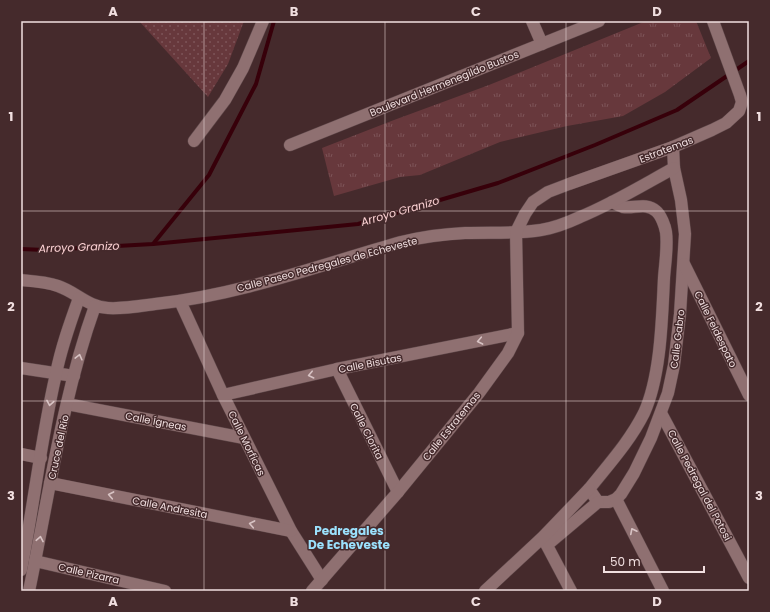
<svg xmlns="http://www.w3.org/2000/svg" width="770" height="612" viewBox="0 0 770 612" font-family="Poppins,sans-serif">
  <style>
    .grass { fill: url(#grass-dots) }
    .park { fill: url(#park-tufts) }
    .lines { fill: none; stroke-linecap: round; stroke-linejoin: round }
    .stream { stroke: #37000a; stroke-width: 4 }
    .minor-casing { stroke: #5e4749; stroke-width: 13 }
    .minor { stroke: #8f7071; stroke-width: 12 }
    .oneway { stroke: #d8c3c4 }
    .grid { fill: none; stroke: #f1dfe0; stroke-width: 1; stroke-opacity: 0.55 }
    .labels { text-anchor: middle; stroke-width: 3; stroke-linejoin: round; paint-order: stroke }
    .street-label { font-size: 10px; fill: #f1dfe0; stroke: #452a2c }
    .water-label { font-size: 11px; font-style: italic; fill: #fdd2d4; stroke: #452a2c }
    .quarter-label { font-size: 12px; font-weight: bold; fill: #9be1fd; stroke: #452a2c }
    .neatline { fill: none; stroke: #f1dfe0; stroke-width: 1.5 }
    .grid-label { font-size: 13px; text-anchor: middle; font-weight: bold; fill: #f1dfe0 }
  </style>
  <defs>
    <pattern id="grass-dots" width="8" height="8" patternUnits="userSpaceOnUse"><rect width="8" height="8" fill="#67383c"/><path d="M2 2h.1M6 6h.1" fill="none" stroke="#7d5458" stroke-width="1.8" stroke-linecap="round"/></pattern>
    <pattern id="park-tufts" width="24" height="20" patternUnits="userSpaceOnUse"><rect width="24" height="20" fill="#67383c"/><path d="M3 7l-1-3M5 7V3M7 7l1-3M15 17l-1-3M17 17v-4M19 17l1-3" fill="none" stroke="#7d5458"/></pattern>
  </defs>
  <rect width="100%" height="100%" fill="#452a2c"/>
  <path class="grass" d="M139,21H244L228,64L208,97Z"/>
  <path class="park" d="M646,21H696L711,58L665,92L623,116L567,126L500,142L420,175L400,177L334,196L322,148L394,120L489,85Z"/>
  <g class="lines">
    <g class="stream">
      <path d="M153,244L209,175L256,84L274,21"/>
      <path d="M21,249L45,250L153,244L358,224L498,183L595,145L677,110L749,61"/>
    </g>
    <g class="minor-casing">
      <g id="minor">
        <path d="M532,21L542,44"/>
        <path d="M194,141L225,100L243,68L263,21"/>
        <path d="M290,145L599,21"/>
        <path d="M612,202C616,204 620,206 623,207C634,209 646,202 656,211C661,215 665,226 666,232C668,247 665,263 664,278C662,318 661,376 644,413C630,441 609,464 589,489L598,502H609L616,499L621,494L634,473L651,438L668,393L674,365L680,314L685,234L681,200L674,168L673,147"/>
        <path d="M684,264L749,395"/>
        <path d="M21,280C33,281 47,282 58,286C76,292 88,307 108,308C123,309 140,306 155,304C240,295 320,265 401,242C422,237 444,234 465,233C491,232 516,234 541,230C554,228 567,223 580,217C612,204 643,185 674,168"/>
        <path d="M180,301L223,395L291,531L322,580"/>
        <path d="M21,368L74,376"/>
        <path d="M337,369L398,492"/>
        <path d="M223,395L337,369L518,333"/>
        <path d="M67,404L244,438"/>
        <path d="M661,413L749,578"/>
        <path d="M21,454L41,458"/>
        <path d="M50,483L291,531"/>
        <path d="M616,499L663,591"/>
        <path d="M543,538L571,591"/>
        <path d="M547,545L598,502"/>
        <path d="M35,561L165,591"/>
        <path d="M21,570C34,505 41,438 56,374C61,348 70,323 79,298"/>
        <path d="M29,591C49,496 62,398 95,306"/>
        <path d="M312,591L398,492L479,393L508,353L518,333L516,232L525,214L533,202L548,192L569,184L673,147L712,130L726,123L739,111L742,102L740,95L713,21"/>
        <path d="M485,591L543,537L589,489"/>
      </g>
    </g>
    <use href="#minor" class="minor"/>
  </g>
  <defs><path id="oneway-chevron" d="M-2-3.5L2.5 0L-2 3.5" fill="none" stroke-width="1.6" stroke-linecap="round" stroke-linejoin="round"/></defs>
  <g class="oneway">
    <use href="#oneway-chevron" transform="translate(480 341) rotate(169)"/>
    <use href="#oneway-chevron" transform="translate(79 357) rotate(-76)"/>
    <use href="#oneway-chevron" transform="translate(311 375) rotate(167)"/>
    <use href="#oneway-chevron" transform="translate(50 403) rotate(100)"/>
    <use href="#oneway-chevron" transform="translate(111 495) rotate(-169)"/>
    <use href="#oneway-chevron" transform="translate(252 524) rotate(-169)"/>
    <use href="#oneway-chevron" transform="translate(633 531) rotate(-117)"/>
    <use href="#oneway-chevron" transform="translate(40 539) rotate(-79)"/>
  </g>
  <path class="grid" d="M204,21V591M385,21V591M566,21V591M21,211H749M21,401H749"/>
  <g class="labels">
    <g class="street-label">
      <text transform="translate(444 83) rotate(-22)" y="4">Boulevard Hermenegildo Bustos</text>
      <text transform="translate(666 149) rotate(-21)" y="4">Estratemas</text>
      <text transform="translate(327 264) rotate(-15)" y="4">Calle Paseo Pedregales de Echeveste</text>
      <text transform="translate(716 329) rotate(64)" y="4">Calle Feldespato</text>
      <text transform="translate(677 339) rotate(-83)" y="4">Calle Gabro</text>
      <text transform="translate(370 363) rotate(-11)" y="4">Calle Bisutas</text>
      <text transform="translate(156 421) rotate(11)" y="4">Calle Ígneas</text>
      <text transform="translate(451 426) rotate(-51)" y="4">Calle Estratemas</text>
      <text transform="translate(367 431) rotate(63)" y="4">Calle Clorita</text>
      <text transform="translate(247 443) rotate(64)" y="4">Calle Morficas</text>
      <text transform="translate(58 447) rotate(-78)" y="4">Cruce del Río</text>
      <text transform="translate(700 485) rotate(62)" y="4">Calle Pedregal del Potosi</text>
      <text transform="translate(170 507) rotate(11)" y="4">Calle Andresita</text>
      <text transform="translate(89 573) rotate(13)" y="4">Calle Pizarra</text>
    </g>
    <g class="water-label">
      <text transform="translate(400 211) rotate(-16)" y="4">Arroyo Granizo</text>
      <text transform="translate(79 247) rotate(-2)" y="4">Arroyo Granizo</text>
    </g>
    <g class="quarter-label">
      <text x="349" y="535">Pedregales<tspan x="349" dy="14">De Echeveste</tspan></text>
    </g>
  </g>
  <rect width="770" height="612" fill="none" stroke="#452a2c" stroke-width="44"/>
  <path d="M604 566v6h100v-6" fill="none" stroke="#f1dfe0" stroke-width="2"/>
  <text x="610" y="566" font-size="12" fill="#f1dfe0" stroke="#452a2c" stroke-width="3" paint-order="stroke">50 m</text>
  <rect x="22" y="22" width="726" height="568" class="neatline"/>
  <g class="grid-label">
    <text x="113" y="16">A</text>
    <text x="294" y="16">B</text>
    <text x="476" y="16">C</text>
    <text x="657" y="16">D</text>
    <text x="11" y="121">1</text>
    <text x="759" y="121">1</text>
    <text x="11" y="311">2</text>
    <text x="759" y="311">2</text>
    <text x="11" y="500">3</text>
    <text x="759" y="500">3</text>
    <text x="113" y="606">A</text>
    <text x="294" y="606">B</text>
    <text x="476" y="606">C</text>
    <text x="657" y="606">D</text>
  </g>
</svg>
